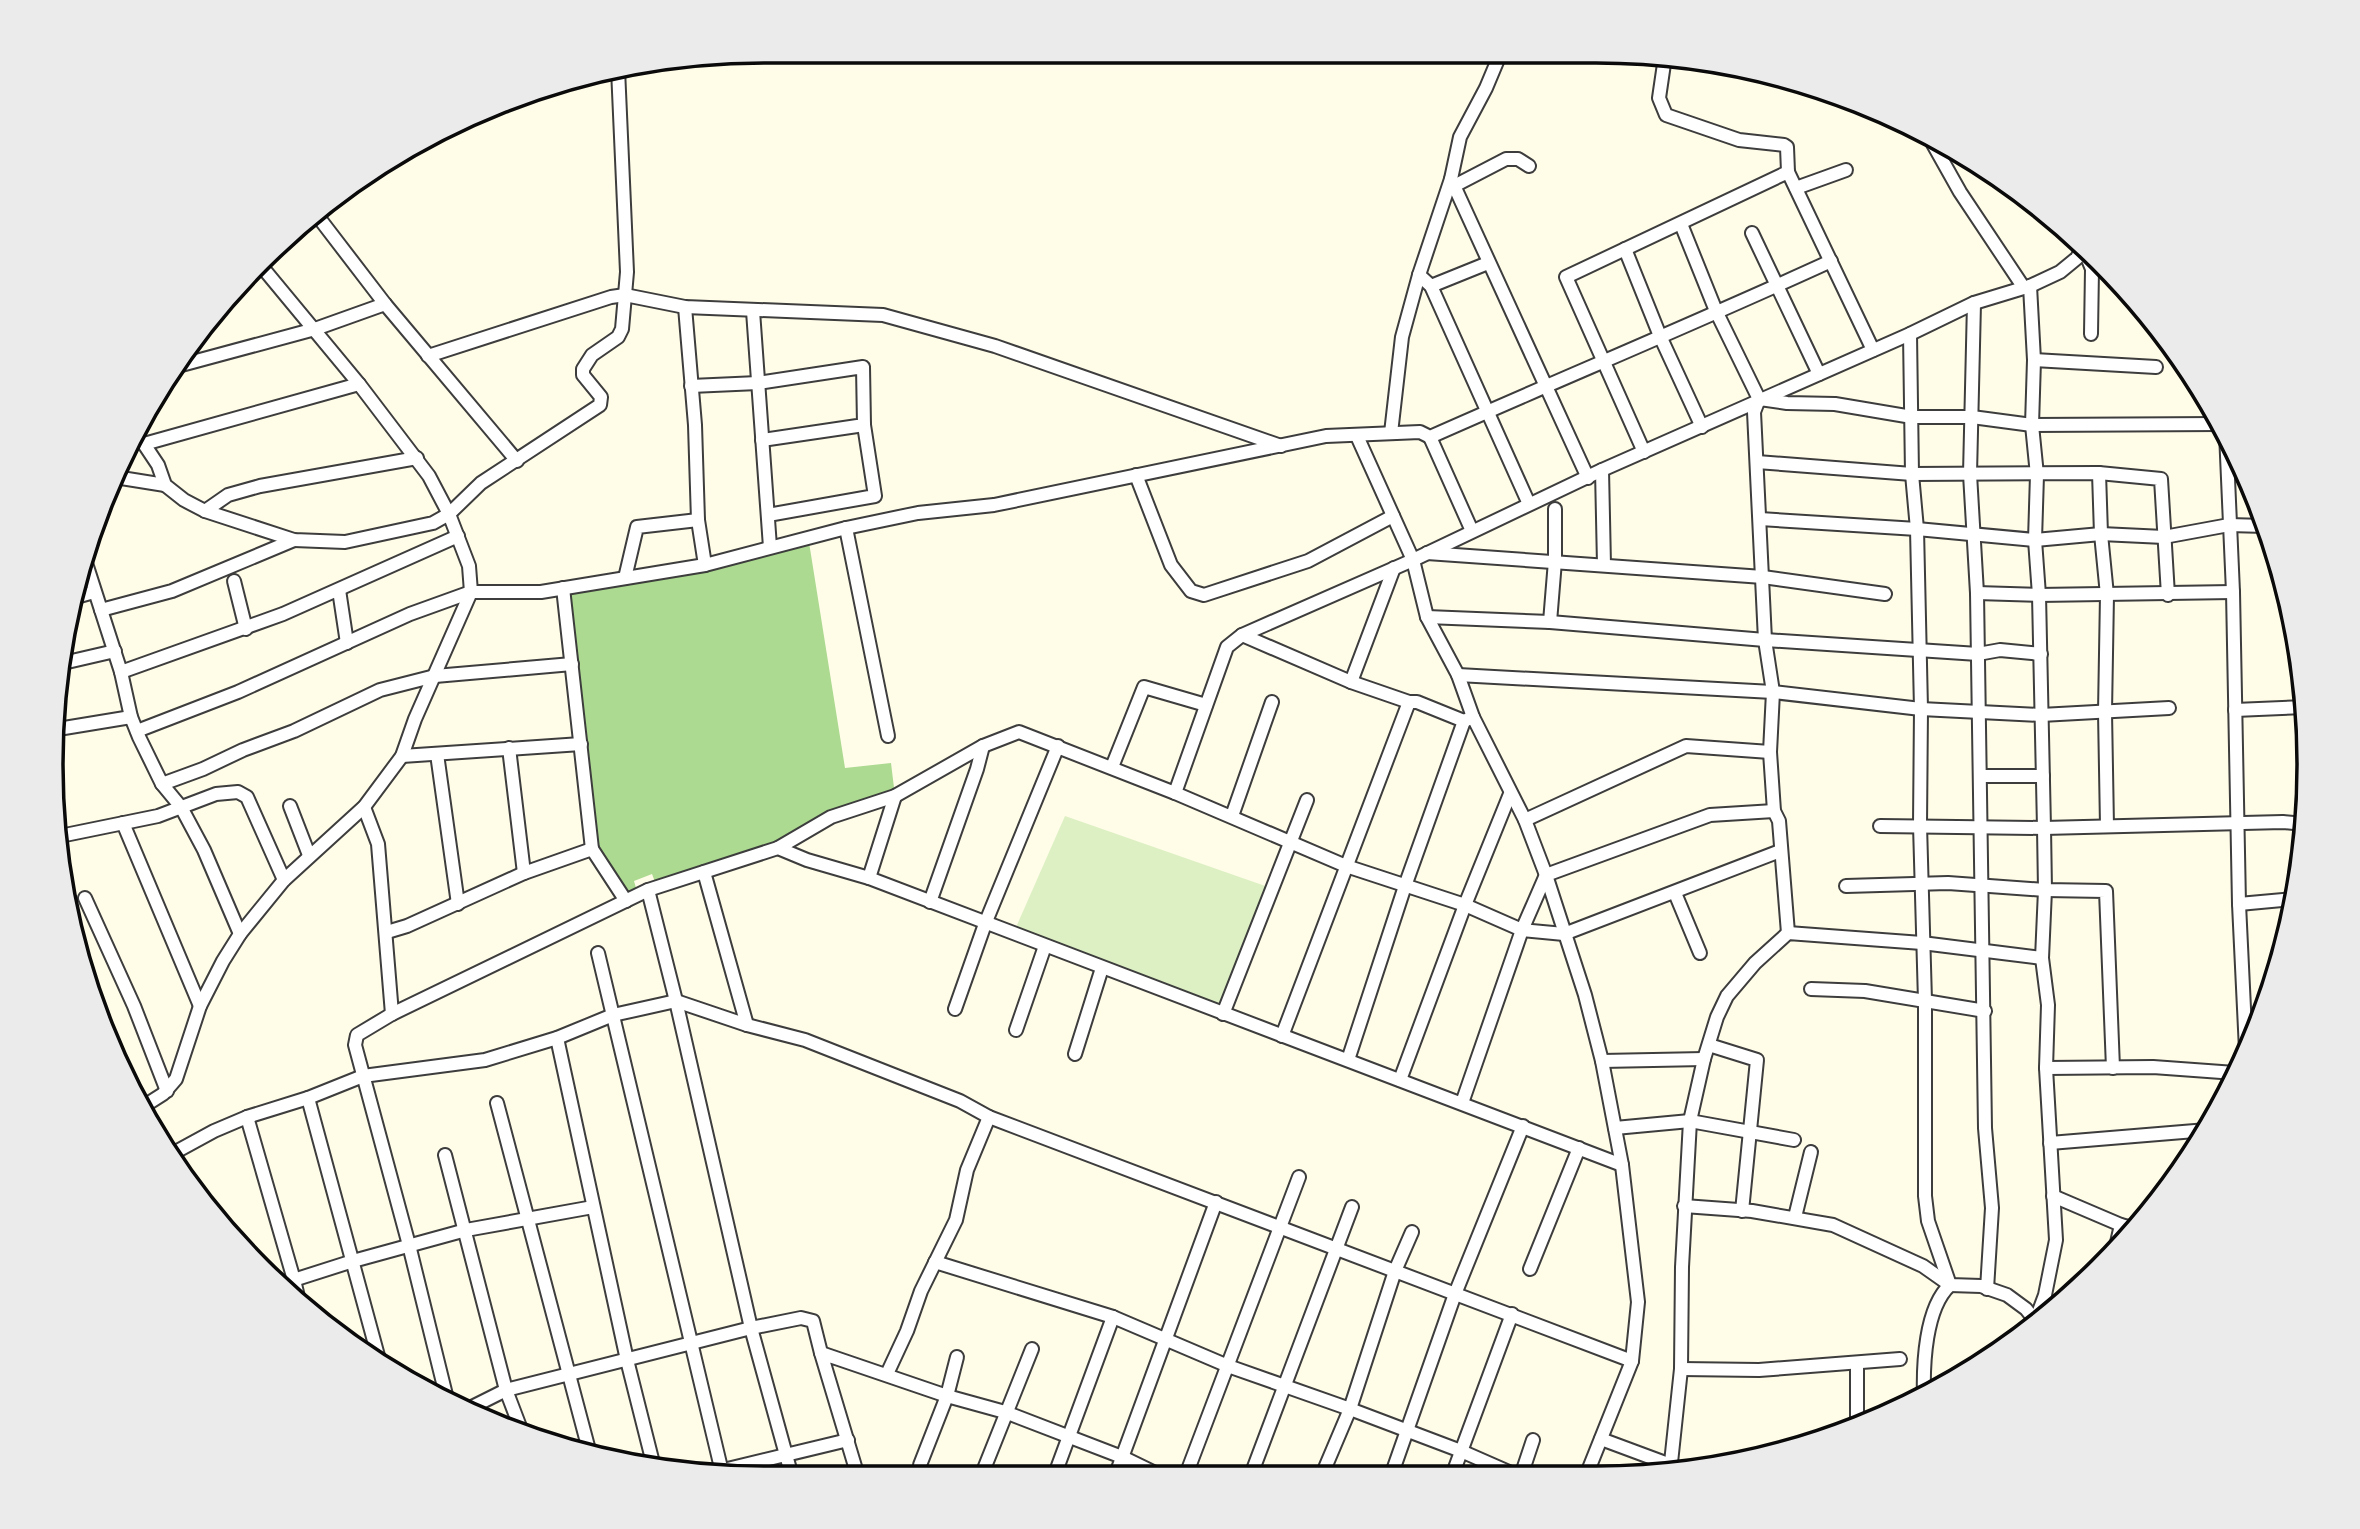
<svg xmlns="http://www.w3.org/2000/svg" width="2360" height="1529" viewBox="0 0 2360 1529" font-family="'Source Serif 4',serif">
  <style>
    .forest { fill: #acda90 }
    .pitch { fill: #ddf0c3 }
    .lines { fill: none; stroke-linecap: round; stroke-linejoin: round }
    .minor-casing { stroke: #3d3d3d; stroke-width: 16 }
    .minor { stroke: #fff; stroke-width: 12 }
    .rim { fill: none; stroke: #0a0a0a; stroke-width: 3.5 }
  </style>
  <rect width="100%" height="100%" fill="#fffce8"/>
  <path class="forest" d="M808,536L845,768L891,763L895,796L865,804L778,848L657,887L652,874L634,881L638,895L626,901L592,849L563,588L689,568Z"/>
  <path class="pitch" d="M1065,816L1271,888L1223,1014L1013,934Z"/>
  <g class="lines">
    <g class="minor-casing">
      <g id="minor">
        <path d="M1928,135L1960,192L2024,288"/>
        <path d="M1788,172L1873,350"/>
        <path d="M1451,179L1588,478"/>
        <path d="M1454,186L1506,159H1518L1529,166"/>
        <path d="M1796,188L1846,170"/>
        <path d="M316,214L385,304L517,461"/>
        <path d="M1681,224L1716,311L1759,399L1754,412L1765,640L1773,692L1770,752L1774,811L1779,821L1788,933"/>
        <path d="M1752,233L1819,374"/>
        <path d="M2082,245L2092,269L2091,334"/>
        <path d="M1625,249L1660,336L1702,427"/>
        <path d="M1419,275L1431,286L1529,504"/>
        <path d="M1431,286L1488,263"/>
        <path d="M2030,286L2034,360L2032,425L2037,475L2035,540L2039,595L2044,828L2045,890L2042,958L2048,1005L2046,1068L2056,1240L2045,1295L2035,1322"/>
        <path d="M1974,303L1970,474L1977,593L1985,1128L1992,1208L1987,1289"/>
        <path d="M685,307L695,425L698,520L705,565"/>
        <path d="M753,311L770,547"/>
        <path d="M1910,334L1912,474L1917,529L1921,709L1920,825L1925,1001V1196L1928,1221L1950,1285C1925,1308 1923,1365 1924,1397"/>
        <path d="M428,356L611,297L625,295L685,307L883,315L995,346L1281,446"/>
        <path d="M2034,360L2156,367"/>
        <path d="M174,367L315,329L385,304"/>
        <path d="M691,386L758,383L863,367L864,425L762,440"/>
        <path d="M1760,399L1787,403L1835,404L1912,417H1972L2032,425L2220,424"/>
        <path d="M1391,433L1402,337L1419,275L1451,179L1460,137L1486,88L1499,57"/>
        <path d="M2226,433L2233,592L2239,904L2246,1050"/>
        <path d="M134,435L144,444L158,465L165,485L184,500L205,511L294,540L345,542L433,523L449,514L481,483L600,405L601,397L583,375V369L592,355L618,337L622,329L627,272L618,69"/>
        <path d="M1357,436L1413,560L1427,617L1458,675L1473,717L1525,820L1546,875L1585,995L1602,1061L1622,1165L1638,1302L1632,1361L1586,1476"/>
        <path d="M1430,437L1472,531"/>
        <path d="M144,444L359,384"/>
        <path d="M1644,452L1566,277L1788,172L1787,147L1784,145L1739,140L1666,115L1659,98L1665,57"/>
        <path d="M1757,462L1912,474L2099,473L2161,479L2168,595"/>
        <path d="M1602,470L1604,565"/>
        <path d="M2099,473L2101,534L2107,595L2105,712L2107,826"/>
        <path d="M1136,475L1171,565L1191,591L1204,595L1308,561L1393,516"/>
        <path d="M115,477L165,485"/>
        <path d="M205,511L228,495L260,486L417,458"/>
        <path d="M768,515L875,496L864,425"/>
        <path d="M1760,519L1917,529L2035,540L2101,534L2164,537L2229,525L2265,526"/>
        <path d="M846,528L888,736"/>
        <path d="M1427,553L1763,577L1885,594"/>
        <path d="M84,557L121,672L131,717L139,737L162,784L181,807L204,850L240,934"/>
        <path d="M625,578L637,527L698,520"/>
        <path d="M234,581L246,629"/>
        <path d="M563,588L592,849"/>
        <path d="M339,590L347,643"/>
        <path d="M1977,593L2039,595L2233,592"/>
        <path d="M76,597L94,592"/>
        <path d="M101,610L172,591L294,540"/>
        <path d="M1427,617L1550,622L1765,640L1978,654L2000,650L2041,654"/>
        <path d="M1550,622L1555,561V509"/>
        <path d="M1242,635L1351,682L1409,702"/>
        <path d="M63,663L115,651"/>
        <path d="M121,672L283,614L458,536"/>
        <path d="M1458,675L1773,692L1921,709L2041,715L2169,708"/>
        <path d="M1351,682L1394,568"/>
        <path d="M2235,710L2306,707"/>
        <path d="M52,730L131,717"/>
        <path d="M137,731L238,692L410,614L471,592H541L705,565L846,528L918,513L994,505L1326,436L1420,432L1430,437C1563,378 1698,322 1831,261"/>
        <path d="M509,748L524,873"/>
        <path d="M437,754L458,904"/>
        <path d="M402,756L581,744"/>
        <path d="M1112,767L1144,687L1206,705"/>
        <path d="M1980,776H2043"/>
        <path d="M162,784L203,769L243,750L294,731L380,690L435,676L572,664"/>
        <path d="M1175,793L1227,647L1242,635L1413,560L1602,470L1910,334L1974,303L2030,286L2060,272L2077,258L2083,246"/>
        <path d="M290,806L309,855"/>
        <path d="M364,807L378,844L392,1014"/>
        <path d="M1232,816L1272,702"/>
        <path d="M1525,820L1686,746L1770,752"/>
        <path d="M123,823L200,1006"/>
        <path d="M1880,826L2044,828L2283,822L2304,824"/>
        <path d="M57,841L65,835L158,816L216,794L238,792L247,797L284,880"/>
        <path d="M778,848L831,817L895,796L983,746L1019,732L1175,793L1346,866L1465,905L1522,930L1564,934L1780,851"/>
        <path d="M704,872L747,1025"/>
        <path d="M869,878L895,796"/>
        <path d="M1846,886L1948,883L2045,890L2106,891L2113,1068"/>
        <path d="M648,890L676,1001L751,1328L791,1473"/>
        <path d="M1675,893L1700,953"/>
        <path d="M85,898L134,1006L167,1091"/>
        <path d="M930,902L977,769L983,746"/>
        <path d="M2239,904L2294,899"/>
        <path d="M387,932L407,926L524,873L592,849L626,901"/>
        <path d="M598,953L722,1472"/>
        <path d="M1811,989L1865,991L1985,1011"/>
        <path d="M955,1009L985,924L1058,746"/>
        <path d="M1223,1014L1307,800"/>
        <path d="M1016,1030L1045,946"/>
        <path d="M1282,1036L1409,702H1417L1464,721L1473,717"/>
        <path d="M557,1038L627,1360L654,1467"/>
        <path d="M1709,1045L1757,1060L1742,1211"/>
        <path d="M1075,1054L1102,968"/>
        <path d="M1348,1060L1405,886L1464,721"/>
        <path d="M1602,1061L1704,1059"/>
        <path d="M2046,1068L2153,1067L2235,1073"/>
        <path d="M1400,1080L1465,905L1510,794"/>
        <path d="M308,1098L380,1363"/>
        <path d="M497,1103L589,1450"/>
        <path d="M1462,1103L1522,930L1546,875L1710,815L1774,811"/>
        <path d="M141,1108L163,1094L176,1079L200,1006L223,961L240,934L284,880L364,807L402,756L415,719L471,592L469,566L449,514L429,476L359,384L258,262"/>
        <path d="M247,1117L294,1280L300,1305"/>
        <path d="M1615,1128L1690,1121L1794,1140"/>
        <path d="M2050,1143L2207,1130"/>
        <path d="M2193,1149L2198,1131"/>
        <path d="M170,1155L214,1131L247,1117L308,1098L363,1076L485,1060L557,1038L613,1015L676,1001L747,1025L805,1040L960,1101L989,1117L1632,1361"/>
        <path d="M445,1155L506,1390L522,1432"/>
        <path d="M2053,1196L2121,1225L2137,1229"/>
        <path d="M1684,1206L1752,1211L1833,1225L1923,1266L1950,1285L1981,1286L2007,1295L2026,1309L2038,1324"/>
        <path d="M1795,1217L1811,1152"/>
        <path d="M2115,1251L2121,1225"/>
        <path d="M935,1262L1113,1317L1228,1366L1350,1409L1461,1451L1518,1476"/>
        <path d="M1530,1269L1579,1148"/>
        <path d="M278,1285L353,1261L466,1230L593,1207"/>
        <path d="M1681,1369L1759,1370L1900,1359"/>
        <path d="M887,1374L907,1331L921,1291L956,1220L967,1170L989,1117"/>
        <path d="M448,1403L409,1245L355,1045L357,1035L392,1014L648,890L778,848L807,860L869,878L1622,1165"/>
        <path d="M464,1411L506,1390L751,1328L801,1318L813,1321L821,1353"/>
        <path d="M1857,1425V1363"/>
        <path d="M1601,1439L1671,1465"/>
        <path d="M920,1465L947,1396L957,1357"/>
        <path d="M715,1472L848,1440"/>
        <path d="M1670,1472L1681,1369L1682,1267L1690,1121L1704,1059L1717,1017L1727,996L1755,963L1788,933L1922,943L2042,958"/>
        <path d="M857,1473L821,1353L947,1396L1005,1412L1122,1457L1157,1474"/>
        <path d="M982,1474L1032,1349"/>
        <path d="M1055,1474L1113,1317"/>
        <path d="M1116,1474L1216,1202"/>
        <path d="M1186,1475L1299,1177"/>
        <path d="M1251,1475L1352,1207"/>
        <path d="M1322,1475L1350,1409L1395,1271L1412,1232"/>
        <path d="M1391,1476L1455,1294L1523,1126"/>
        <path d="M1452,1476L1512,1314"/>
        <path d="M1521,1476L1533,1440"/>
      </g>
    </g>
    <use href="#minor" class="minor"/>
  </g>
  <path d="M0 0H2360V1529H0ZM764 63H1596A701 701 0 0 1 2297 764V765A701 701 0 0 1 1596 1466H764A701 701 0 0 1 63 765V764A701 701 0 0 1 764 63Z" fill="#ebebeb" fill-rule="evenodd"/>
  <path class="rim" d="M764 63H1596A701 701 0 0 1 2297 764V765A701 701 0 0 1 1596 1466H764A701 701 0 0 1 63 765V764A701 701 0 0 1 764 63Z"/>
</svg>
